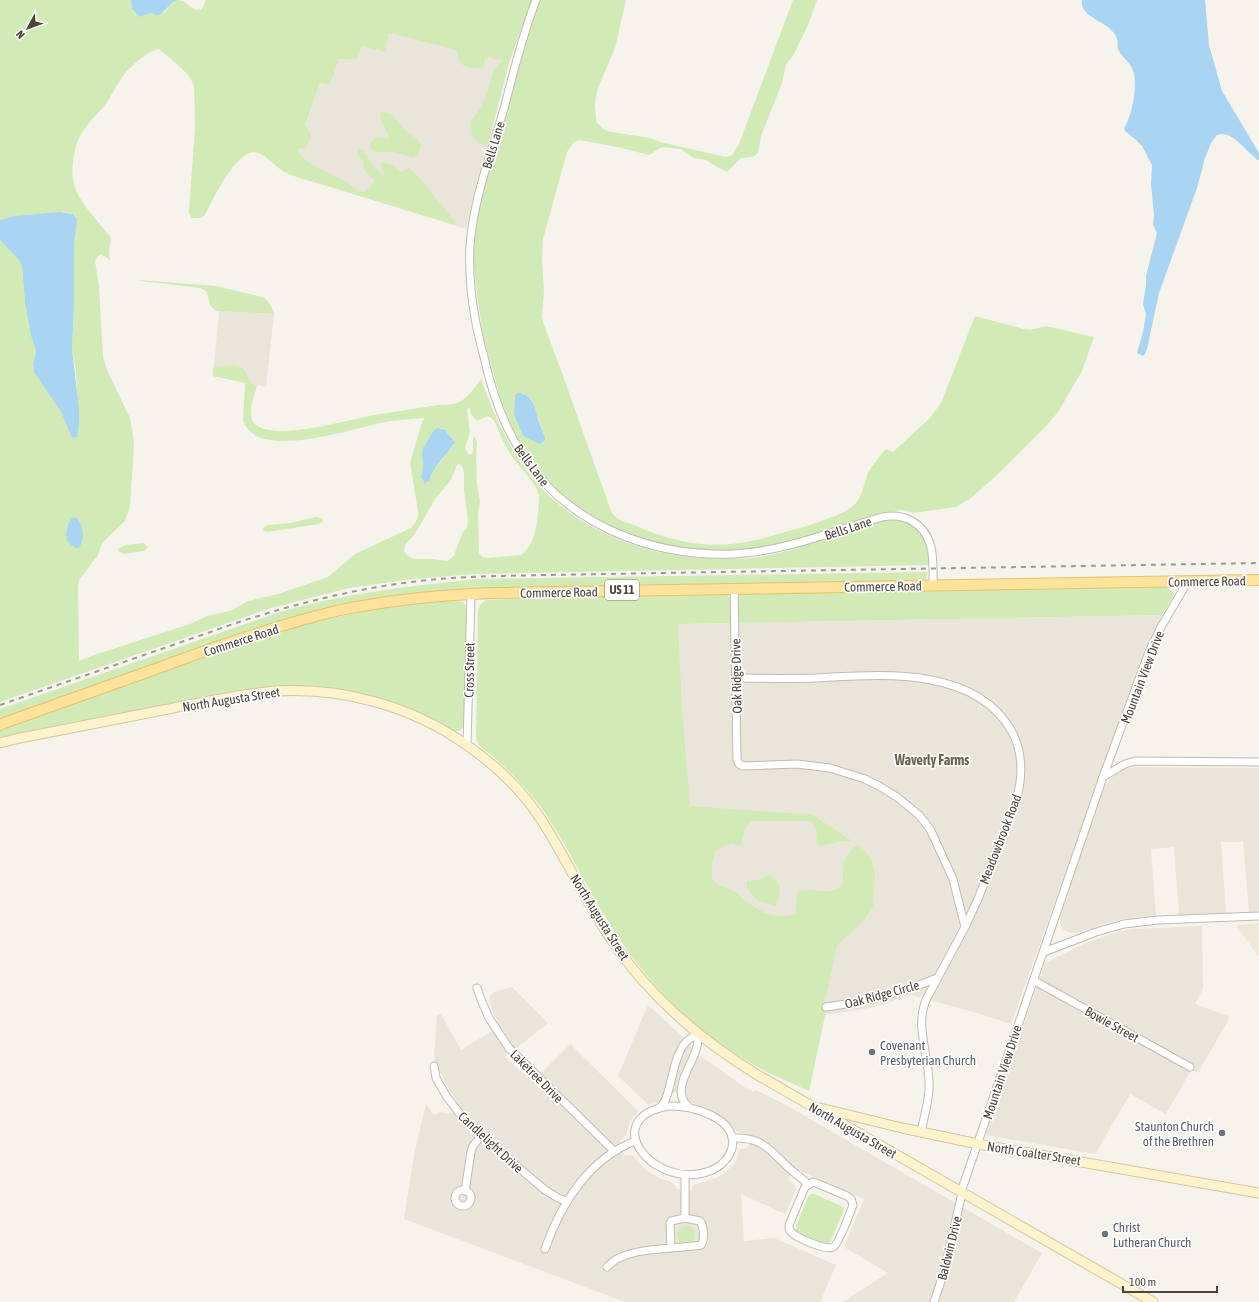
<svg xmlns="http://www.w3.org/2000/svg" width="1259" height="1302" viewBox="0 0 1259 1302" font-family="'Asap Condensed',sans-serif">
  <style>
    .residential { fill: #eae5da }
    .education { fill: #efe8d6 }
    .green { fill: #d2eab5; fill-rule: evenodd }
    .water { fill: #a9d4f2 }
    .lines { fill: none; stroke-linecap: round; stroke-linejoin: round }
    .street-casing { stroke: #c2bbae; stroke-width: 9 }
    .secondary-casing { stroke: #d6c79b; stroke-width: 11 }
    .primary-casing { stroke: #e6c16a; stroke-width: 12 }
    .street { stroke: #fff; stroke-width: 7 }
    .secondary { stroke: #fff3cd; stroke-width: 9 }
    .primary { stroke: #ffe39c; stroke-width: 10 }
    .rail { stroke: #9a9a9a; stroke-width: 2; stroke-dasharray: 5 5; stroke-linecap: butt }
    .worship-dot { fill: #6b7280; stroke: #fff; stroke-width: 1.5 }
    .labels { text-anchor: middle; stroke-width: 3.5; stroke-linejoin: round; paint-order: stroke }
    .shield { fill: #fff; stroke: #817c74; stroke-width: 1 }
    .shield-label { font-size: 12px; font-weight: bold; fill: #4b4439 }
    .street-label { font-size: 13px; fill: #4b4439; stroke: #fff }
    .worship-label { font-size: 13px; fill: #5b616d; stroke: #fff; text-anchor: start }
    .neighbourhood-label { font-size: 14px; font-weight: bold; fill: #6e6250; stroke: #fff }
  </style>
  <rect width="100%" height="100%" fill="#f6f3ec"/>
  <g class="residential">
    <path d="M389,33L509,63L466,229L289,174L320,83L330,85L339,59L362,46L385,52Z"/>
    <path d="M219,311L274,314L266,387L213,376Z"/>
    <path d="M1162,615L1147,646L1011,1024L977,1013L912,995L870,1008L825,1015L809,1091L767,1072L739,1056L697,1026L667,999L626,949L678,624Z"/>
    <path d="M1136,767L1259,768V911L1249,912L1243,842H1221L1226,914L1179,915L1174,847L1151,849L1156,916L1123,919L1107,923L1077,933H1070L1063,929L1060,922V916L1102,789L1114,775L1125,769Z"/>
    <path d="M1202,926L1203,989L1195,1004L1230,1017L1198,1073L1191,1070L1166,1114L1130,1094L1095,1154L985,1135L1045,963L1086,943L1118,932L1133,929Z"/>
    <path d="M512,987L548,1023L505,1057L532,1082L570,1044L638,1111L630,1121L626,1136L620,1141L624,1155H632L646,1170L659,1178L671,1182L674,1184L677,1189L691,1190L693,1185L716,1178L725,1173L736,1161L740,1149L747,1148L753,1136L736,1131L721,1116L706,1108L690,1102L687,1098L686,1092L663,1093L662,1097L659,1102L649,1105L618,1076L648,1005L684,1038L700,1056L746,1088L754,1092L756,1090L786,1105L1042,1253L1014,1302H843L888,1273L844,1247L864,1199L796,1169L788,1180L795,1185L796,1190L785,1214L741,1194L744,1241L774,1238L836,1265L820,1302H625L404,1219L414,1155L426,1104L434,1115L441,1112L448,1114L460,1106L443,1079L434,1058L437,1016L441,1014L461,1050L500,1026L494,1014L489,998L492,993Z"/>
  </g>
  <path class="education" d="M1259,923V957L1236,925Z"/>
  <g class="green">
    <path d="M0,0H131L132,9L140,17L151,13H164L173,2L179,0C188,1 191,11 201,10L204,5L206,0H532L509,63L487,147L477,141L472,136L471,124L472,120L481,107L489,88L493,72L502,61L485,57L484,67L481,69C476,68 463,68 460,62C458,58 458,54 456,50L389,33L385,52L362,46L357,59H339L330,85L320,83L305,126C313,133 311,139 306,148L298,149V151C305,165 330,173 343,180C351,184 357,192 365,192L374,182L373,179L364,170L363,161L358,156L357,153L360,149L364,151L373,166L383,175H384L385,173L380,165L382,162L392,165L402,172L409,168L417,175L459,226L297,177C291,175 285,173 280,169C273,164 266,156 258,153C238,145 212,201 205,215L201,218H192L189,214V211L195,128L194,86C189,71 170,59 159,49C148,50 127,69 121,79C115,87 111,97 105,105C96,116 85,125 79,138C74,149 71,168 73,180C77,202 98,220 111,238L109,251L110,260L101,254L97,257L95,261L99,287L103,357L107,370L130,418L133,434L134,445L130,507L125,521L102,543L98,555L79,580L78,587L79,661L94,655L190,624L207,616L230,611L248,601L278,594L328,577L355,554L411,528C416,522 419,519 418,511L410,463L422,422L425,418C410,419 395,420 380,423C350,430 278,453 252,433C248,430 245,425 243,421L245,383L213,376V368C229,365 247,360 249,383L257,385C255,396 246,413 254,423C273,444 355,417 381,414C400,411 419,408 438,405C445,405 453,405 459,402C466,400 478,384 481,378C491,409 505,440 524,467C564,524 636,555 704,558C725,559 749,560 770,555C798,549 826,538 854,530C867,525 881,519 894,520C920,521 928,543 929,565L473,574L405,580L349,588L306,599L268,609L0,702V240L19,260L22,266L25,303L31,336L36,351L33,369L61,412L71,436L79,423L76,372L72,349L74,308V245L76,217L73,214L65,212L14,216L0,220ZM470,408L471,414L477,421L488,416C497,421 498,431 502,439C505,445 508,450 511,455C519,467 537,483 539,496C538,514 538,543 521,555L489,558L483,557L479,553L478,515L480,501L477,484L476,456L477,442L474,436C471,441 475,448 472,454L469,455L465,448L470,432L467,409ZM441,428L447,432L454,440V444L433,471L428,483L421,475L423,467L422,455L423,448L434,430ZM460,464L463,468L464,474V490L468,521L467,528L463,532L454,555L450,559L447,561L432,559H414L407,555L404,551L405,545L415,534L435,499L451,480L457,465Z"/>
    <path d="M540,0H626L615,48L597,90L595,105L596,120L597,123L605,130L612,132L650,138L660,142L726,157L732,155L739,144L793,0H817L808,25L794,54L786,65L782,83L761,136L758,153L753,157L741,158L727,172L717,167L706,160L694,158L680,149L662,147L649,155L617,147L579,140L574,142L567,152L543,239L542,260L544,292L542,317L544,325L561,370L611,511C616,521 630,523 639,527C668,540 700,547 731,544C755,542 777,534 800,528C815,523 841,516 853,506C862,499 864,483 868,473C873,464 879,457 886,449L893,452L929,419L941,403L975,316L1024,329L1030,330L1046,326L1094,337L1082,371L1058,412L1049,423L997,475L971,498L956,507L913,513L904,510L883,512L792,541L774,546L730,551H701L654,544L617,531L583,512L569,502L555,489L541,472L524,448L512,427L502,404L483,335L478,302L474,267L473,244L481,192L528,29ZM523,393L532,400L545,437L523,435L514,415L515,395Z"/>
    <path d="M383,112C396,114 397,122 405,130C411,136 417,136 421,145L418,155L413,158C407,157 401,153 394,152C387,151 379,154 372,150L370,145L374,138L379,137L388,139L389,137L380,118L381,113Z"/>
    <path d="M139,280L216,286L258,296L265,298L271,306L274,314L216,311L210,305L207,292L201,288L140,281Z"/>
    <path d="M316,517L322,518L323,521L319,524L267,532L263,530L264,527L268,525L290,523Z"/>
    <path d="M143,543L148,547L144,551L123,554L118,551L119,548L126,545Z"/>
    <path d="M928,572L926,578L922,582L413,595L189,653L0,719V709L277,613C343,593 411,586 478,579Z"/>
    <path d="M1165,586L1171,590L1174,595L1162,615L737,623V597L743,593Z"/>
    <path d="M726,594L728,596L731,601L732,623L678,624L682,709L690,806L813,815L852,841H842L821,846L818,845C814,836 821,826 809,821H752C744,826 743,837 741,846L731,843L716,850L712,863V879C718,887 726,886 734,891C737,893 740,896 743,899C760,912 773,920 796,914L797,892C810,887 823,894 834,890C848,886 841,874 843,864C845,855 852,850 858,844L871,858L875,873L873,906L864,920L837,946L825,1002V1015L809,1091C785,1080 761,1070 739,1056C684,1023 639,973 606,918C583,882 566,841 540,806C526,788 508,769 490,754C485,750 478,746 476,739L478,610L481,604L486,600L583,596Z"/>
    <path d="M454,600L463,602L466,607L467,613L464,723C463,729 460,732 454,731L421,714L310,688L0,737V730L11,725L201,657L304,624L386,607Z"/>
    <path d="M767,875H769C782,880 781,892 777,904L774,906L757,900L747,889V881L759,880Z"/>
    <path d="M811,1194H815L843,1207V1212L831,1240L828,1244H824L796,1231V1226L808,1197Z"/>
    <circle cx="686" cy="1235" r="9"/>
  </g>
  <g class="water">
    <path d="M131,0H179L173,2L161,14L157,15L151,13L140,17L132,9Z"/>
    <path d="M1082,0H1205L1209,45L1222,91L1259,153V160H1258C1247,153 1232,129 1217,135L1211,143L1205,158L1197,188L1159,293L1147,349L1145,354L1143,356L1137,353L1143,332L1146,314L1143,304L1146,285V276L1157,233L1153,224L1154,215L1151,184L1152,165L1142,146L1136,140L1125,131L1124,128C1132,117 1139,82 1132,68C1129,62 1122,57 1119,51C1116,47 1119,43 1117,39C1117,37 1114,33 1112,31C1104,21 1079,16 1082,0Z"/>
    <path d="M60,212L73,214L77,219L74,245V308L72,349L79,409V424L77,437L74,438L71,436L61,412L34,372L33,365L36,351L31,336L25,303L22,266L19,260L0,240V220L14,216Z"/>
    <path d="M518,393C534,394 535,409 539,422C541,427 543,432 545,437V440L540,444L527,438L523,435L514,415L515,395Z"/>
    <path d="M438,428L445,430L455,442C447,455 433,466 429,481L425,483L421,477L423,467L422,455L423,448L434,430Z"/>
    <path d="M75,517C84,522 86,544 77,549C74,547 69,544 67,540C65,534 68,521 72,518Z"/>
  </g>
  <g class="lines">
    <g class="street-casing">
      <g id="street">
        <path d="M536,0C523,34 514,69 505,105C492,151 474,196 470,245C468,282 474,321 484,357C492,393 504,428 525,458C571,527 654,557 734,554C786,551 833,531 882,517C893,515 903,516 912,521C936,535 933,562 933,585"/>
        <path d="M734,588L737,760L739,764L743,766L797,764L830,768L865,779L879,786L897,797L919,815L930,829L953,879L965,927"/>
        <path d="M736,678C762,678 788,679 815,678C878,675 973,665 1011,730C1023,751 1023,777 1016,801L978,899L965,927L927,998C914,1025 929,1055 929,1083C930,1099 924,1116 921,1132"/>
        <path d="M467,745L471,594"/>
        <path d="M1103,777L1125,764L1135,761L1259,762"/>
        <path d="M1044,952L1096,932L1124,924L1158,920L1259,916"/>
        <path d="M1033,980L1190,1067"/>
        <path d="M477,988L482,1002L489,1018L509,1048L614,1151"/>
        <path d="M826,1007C865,1002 901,993 937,978"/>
        <path d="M434,1066L436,1078L447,1097L460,1114L480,1135L545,1190L558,1198L566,1201"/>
        <path d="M669,1106C691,1105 739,1118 732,1148C729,1159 720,1167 710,1171C654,1192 596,1118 669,1106Z"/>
        <path d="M660,1107C672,1099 671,1056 687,1041C690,1038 695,1036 698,1034"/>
        <path d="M689,1107C670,1092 691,1067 696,1050C698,1045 698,1039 698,1034"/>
        <path d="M732,1138C763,1137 768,1149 789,1168C795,1174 801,1177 808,1184"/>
        <path d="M685,1175V1218"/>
        <path d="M813,1182L816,1183L847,1196L851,1199L853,1205C850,1213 839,1244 833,1247C826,1251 798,1238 792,1233C789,1231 789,1228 789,1225L805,1187Z"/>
        <circle cx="463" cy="1198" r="8"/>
        <path d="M465,1191L471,1152L473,1146L481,1136"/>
        <path d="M961,1192L1103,777L1149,652L1161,627L1188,581"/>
        <path d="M545,1249C561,1203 589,1159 635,1141"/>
        <path d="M607,1267C610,1264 614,1260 619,1258C641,1247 677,1249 701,1245C705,1239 704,1227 700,1221L685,1218L671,1221L670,1223L671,1248"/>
        <path d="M934,1302L944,1272L962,1193"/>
      </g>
    </g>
    <g class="secondary-casing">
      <g id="secondary">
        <path d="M0,743L20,738C68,729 116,719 163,710C200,703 238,694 276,691C342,687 411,706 465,744C496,765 524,792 544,824C568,862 586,902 611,939C648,995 699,1039 756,1074L1153,1302"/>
        <path d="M820,1108L902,1128L978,1144L1259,1193"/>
      </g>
    </g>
    <g class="primary-casing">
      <path id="primary" d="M0,725L4,723C57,704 110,685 164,666C220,645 278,625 336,611C388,600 440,595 492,593L1259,580"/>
    </g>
    <use href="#street" class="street"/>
    <use href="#secondary" class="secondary"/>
    <use href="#primary" class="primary"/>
    <path class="rail" d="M0,705L239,622C298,603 358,588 420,581C461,576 503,576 544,575L1259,563"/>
  </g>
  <g class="worship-dot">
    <circle cx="872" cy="1052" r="4"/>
    <circle cx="1222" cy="1133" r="4"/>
    <circle cx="1105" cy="1234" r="4"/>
  </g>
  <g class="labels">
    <rect class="shield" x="605" y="580" width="34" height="20" rx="3"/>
    <g class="shield-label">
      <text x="622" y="594">US 11</text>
    </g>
    <g class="street-label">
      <text transform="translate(493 145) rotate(-73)" y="5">Bells Lane</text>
      <text transform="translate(532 465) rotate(53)" y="5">Bells Lane</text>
      <text transform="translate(848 528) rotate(-18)" y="5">Bells Lane</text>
      <text transform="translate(1207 581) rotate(-1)" y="5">Commerce Road</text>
      <text transform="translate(883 586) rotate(-1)" y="5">Commerce Road</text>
      <text transform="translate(559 592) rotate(-1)" y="5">Commerce Road</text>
      <text transform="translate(241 640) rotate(-18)" y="5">Commerce Road</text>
      <text transform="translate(469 670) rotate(-89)" y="5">Cross Street</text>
      <text transform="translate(736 676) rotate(-91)" y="5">Oak Ridge Drive</text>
      <text transform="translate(1142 677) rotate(-69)" y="5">Mountain View Drive</text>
      <text transform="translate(231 699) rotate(-9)" y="5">North Augusta Street</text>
      <text transform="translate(1000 839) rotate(-69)" y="5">Meadowbrook Road</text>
      <text transform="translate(600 917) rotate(58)" y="5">North Augusta Street</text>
      <text transform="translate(882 994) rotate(-15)" y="5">Oak Ridge Circle</text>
      <text transform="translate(1112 1024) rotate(29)" y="5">Bowie Street</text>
      <text transform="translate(1002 1072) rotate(-72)" y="5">Mountain View Drive</text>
      <text transform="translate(537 1076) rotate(45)" y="5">Laketree Drive</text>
      <text transform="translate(853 1130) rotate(30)" y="5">North Augusta Street</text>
      <text transform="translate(491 1142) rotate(43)" y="5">Candlelight Drive</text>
      <text transform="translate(1034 1153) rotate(9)" y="5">North Coalter Street</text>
      <text transform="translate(949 1248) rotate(-76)" y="5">Baldwin Drive</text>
    </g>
    <g class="worship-label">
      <text x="880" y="1050">Covenant<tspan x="880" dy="15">Presbyterian Church</tspan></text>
      <text x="1214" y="1131" text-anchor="end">Staunton Church<tspan x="1214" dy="15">of the Brethren</tspan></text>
      <text x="1113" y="1232">Christ<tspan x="1113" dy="15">Lutheran Church</tspan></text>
    </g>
    <g class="neighbourhood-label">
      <text x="932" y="765">Waverly Farms</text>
    </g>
  </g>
  <g transform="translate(28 28) rotate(229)" stroke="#ffffff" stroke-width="3" paint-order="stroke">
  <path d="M0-3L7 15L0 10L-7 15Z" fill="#4b4439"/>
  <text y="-6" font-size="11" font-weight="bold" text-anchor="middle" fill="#4b4439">N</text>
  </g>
  <path d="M1123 1286v6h94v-6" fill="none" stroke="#4b4439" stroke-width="2"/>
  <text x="1129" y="1286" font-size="12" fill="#4b4439" stroke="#ffffff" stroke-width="3" paint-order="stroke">100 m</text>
</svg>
